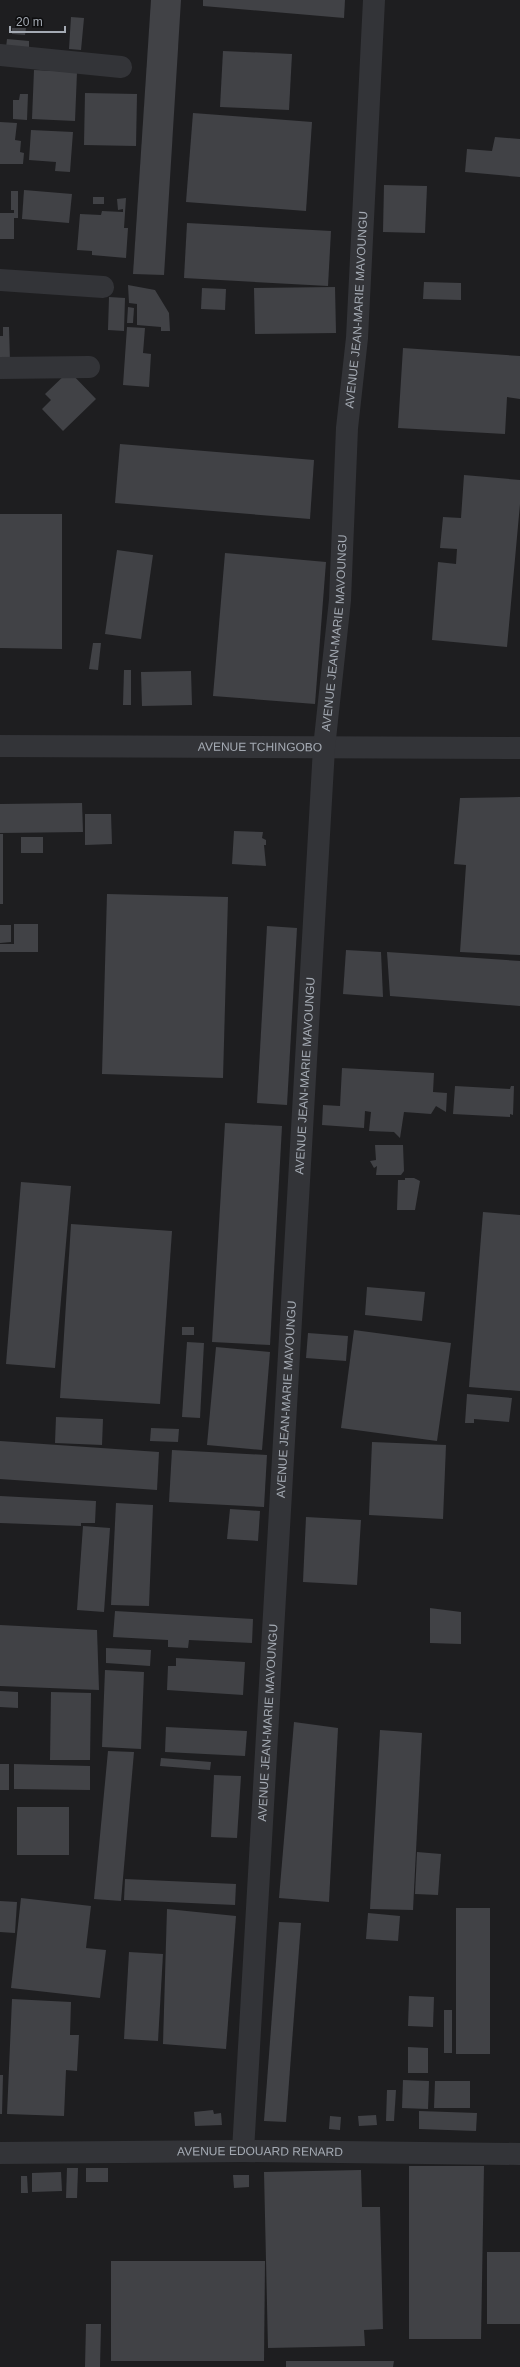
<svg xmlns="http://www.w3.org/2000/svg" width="520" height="2367" viewBox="0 0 520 2367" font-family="Arial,sans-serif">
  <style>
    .built { fill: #1e1e20 }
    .building { fill: #414246 }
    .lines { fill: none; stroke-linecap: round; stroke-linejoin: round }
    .minor { stroke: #333438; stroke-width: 22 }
    .labels { text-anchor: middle; stroke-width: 3.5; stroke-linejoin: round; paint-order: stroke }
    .street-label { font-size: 12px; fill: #a4aab3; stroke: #0d0d0e }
  </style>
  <rect width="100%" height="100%" fill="#121213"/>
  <rect class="built" x="0" y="0" width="520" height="2367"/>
  <g class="building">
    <path d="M151,0H181L164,275L133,274Z"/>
    <path d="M203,0H345L344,18L203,6Z"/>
    <path d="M71,17L84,18L81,50L69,49Z"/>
    <path d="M12,28H26L25,35L12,34Z"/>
    <path d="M7,39L29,41V50L6,48Z"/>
    <path d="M223,51L292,54L289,110L220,107Z"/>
    <path d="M34,70L77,72L75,121L32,119Z"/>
    <path d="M85,93L137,94L136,146L84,145Z"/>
    <path d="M20,94H28L27,120L13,119V100H19Z"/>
    <path d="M193,113L312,122L306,211L186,202Z"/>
    <path d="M0,122L17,123L15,140L21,141L20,152L24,153L23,164H0Z"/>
    <path d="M31,130L73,132L70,172L55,171L56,162L29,160Z"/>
    <path d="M495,137L520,139V177L465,172L467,149L492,151Z"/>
    <path d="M384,185L427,186L425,233L383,232Z"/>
    <path d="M24,190L72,194L69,223L22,219Z"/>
    <path d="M11,191H18V218H14V239H0V213H14V210H11Z"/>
    <rect x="93" y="197" width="11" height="7"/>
    <path d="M126,198L124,228H128L126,258L92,255V251L77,250L80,214L101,215L102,211L123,212V209L118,210L117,199Z"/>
    <path d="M187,223L331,231L328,286L184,278Z"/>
    <path d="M424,282L461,283V300L423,299Z"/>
    <path d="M128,285L155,290L169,313L170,331H161V327L137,325V304L129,303Z"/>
    <path d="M335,287L336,333L255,334L254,288Z"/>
    <path d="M202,288L226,289L225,310L201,309Z"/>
    <path d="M109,297L125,298L124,331L108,330Z"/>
    <path d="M128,307L134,308L133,323H127Z"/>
    <path d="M3,327H9L10,362L0,363V336H3Z"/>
    <path d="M127,327L145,328L143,353L151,354L149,387L123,385Z"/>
    <path d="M403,348L520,356V399L507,397L505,434L398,428Z"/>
    <path d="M69,371L96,399L63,431L42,409L51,400L45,394Z"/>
    <path d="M120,444L314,460L310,519L115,503Z"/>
    <path d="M464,475L520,480V504L507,647L432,640L438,562L456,564L457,549L440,548L443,517L461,518Z"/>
    <path d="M0,514H62V649L0,648Z"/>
    <path d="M117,550L153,555L141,639L105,634Z"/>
    <path d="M225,553L326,562L315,704L213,696Z"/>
    <path d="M93,643H101L98,670L89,669Z"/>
    <path d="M124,670H131V705H123Z"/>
    <path d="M191,671L192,705L142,706L141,672Z"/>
    <path d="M520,797V955L460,952L466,865L454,864L460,798Z"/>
    <path d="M82,803L83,832L0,833V804Z"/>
    <path d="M85,814H111L112,844L85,845Z"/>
    <path d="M234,831L263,832L262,838L266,840V845H264L266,866L232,864Z"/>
    <rect x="0" y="834" width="3" height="70"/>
    <rect x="21" y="837" width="22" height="16"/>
    <path d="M107,894L228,897L223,1078L102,1074Z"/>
    <path d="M14,924H38V952H0V944H14Z"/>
    <path d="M0,925H11V942L0,943Z"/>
    <path d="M267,926L297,928L287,1105L257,1103Z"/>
    <path d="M346,950L381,952L383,997L343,994Z"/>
    <path d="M387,952L520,961V1006L390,996Z"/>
    <path d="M342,1068L434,1073L433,1092L447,1093L446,1112L436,1106L431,1114L404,1112L400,1138L394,1132L369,1131L371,1112L365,1111L364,1128L322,1125L323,1105L340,1106Z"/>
    <path d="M455,1086L510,1089L511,1086H514L513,1115L510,1114V1117L453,1114Z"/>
    <path d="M225,1123L282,1126L270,1345L212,1342Z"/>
    <path d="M375,1145H403L404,1171L401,1175H376L377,1166L374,1168L370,1161L376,1160Z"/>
    <path d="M405,1178H414L420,1181L415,1210H397L398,1180H405Z"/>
    <path d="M21,1182L71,1186L55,1368L6,1364Z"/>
    <path d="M483,1212L520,1215V1391L469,1387Z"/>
    <path d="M71,1224L172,1231L160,1404L60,1398Z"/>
    <path d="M367,1287L425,1292L422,1321L365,1315Z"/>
    <rect x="182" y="1327" width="12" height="8"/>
    <path d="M354,1330L451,1343L437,1441L341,1428Z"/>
    <path d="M308,1333L348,1336L346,1361L306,1358Z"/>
    <path d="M187,1342L204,1343L200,1418L182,1417Z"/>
    <path d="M216,1347L270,1352L262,1450L207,1445Z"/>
    <path d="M467,1394L512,1398L509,1422L474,1419V1423H465Z"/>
    <path d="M56,1417L103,1419L102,1445L55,1443Z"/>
    <path d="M151,1428L179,1429L178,1442L150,1441Z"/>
    <path d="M0,1441L159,1452L157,1490L0,1479Z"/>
    <path d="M372,1442L446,1445L443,1519L369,1515Z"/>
    <path d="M172,1450L267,1455L264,1507L169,1502Z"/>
    <path d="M0,1496L96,1501L95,1523H81V1526L0,1523Z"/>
    <path d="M116,1503L153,1505L149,1606L111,1605Z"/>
    <path d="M230,1509L260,1511L258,1541L227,1539Z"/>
    <path d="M306,1517L361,1520L357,1585L303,1582Z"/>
    <path d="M83,1526L110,1528L104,1612L77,1610Z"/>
    <path d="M430,1608L461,1612V1644L430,1643Z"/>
    <path d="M115,1611L253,1619L252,1643L189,1640L188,1648L168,1647V1640L113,1637Z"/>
    <path d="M0,1625L97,1630L99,1690L0,1686Z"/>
    <path d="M106,1648L151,1650L150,1666L106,1663Z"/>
    <path d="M176,1658L245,1662L243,1695L167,1690L168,1666H176Z"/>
    <path d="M105,1670L144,1672L141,1749L102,1747Z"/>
    <path d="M0,1691L18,1692V1708L0,1707Z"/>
    <path d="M51,1692L91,1693L90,1760H50Z"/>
    <path d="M294,1722L338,1728L329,1902L279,1898Z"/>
    <path d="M166,1727L247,1731L245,1756L165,1752Z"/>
    <path d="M380,1730L422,1733L413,1910L370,1909Z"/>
    <path d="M108,1751L134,1752L121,1901L94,1899Z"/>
    <path d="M161,1758L211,1762L210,1770L160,1766Z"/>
    <rect x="0" y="1764" width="9" height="26"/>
    <path d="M14,1764L90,1766V1790L14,1789Z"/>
    <path d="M214,1775L241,1776L237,1838L211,1837Z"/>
    <rect x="17" y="1807" width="52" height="48"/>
    <path d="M417,1852L441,1854L438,1895L415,1894Z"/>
    <path d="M125,1879L236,1884L235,1905L124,1900Z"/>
    <path d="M21,1898L91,1906L86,1948L106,1950L100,1998L11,1988Z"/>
    <path d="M0,1901L17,1902L15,1933L0,1932Z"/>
    <rect x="456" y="1908" width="34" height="146"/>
    <path d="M167,1909L236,1916L226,2049L163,2044Z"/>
    <path d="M368,1913L400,1916L398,1941L366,1939Z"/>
    <path d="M279,1922L301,1923L286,2122L264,2121Z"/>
    <path d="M129,1952L163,1954L158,2041L124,2039Z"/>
    <path d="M409,1996L434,1997L433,2027L408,2026Z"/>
    <path d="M12,1999L71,2002L70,2035H79L77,2071L66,2070L64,2116L7,2114Z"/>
    <rect x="444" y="2010" width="8" height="43"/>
    <path d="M408,2047L428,2048V2073H408Z"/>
    <path d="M0,2075H3L2,2114H0Z"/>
    <path d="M403,2080L429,2081L428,2109L402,2108Z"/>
    <path d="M435,2081H470V2108H434Z"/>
    <path d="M387,2090H396L394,2121H386Z"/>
    <path d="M213,2110L214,2114L221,2113L222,2125L195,2126L194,2112Z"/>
    <path d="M419,2111L477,2113L476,2131L419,2129Z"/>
    <path d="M376,2115L377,2125L359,2126L358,2116Z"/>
    <path d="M330,2116L341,2117L340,2130L329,2129Z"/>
    <path d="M409,2166H484L481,2339H409Z"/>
    <path d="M67,2168H78L77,2198H66Z"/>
    <rect x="86" y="2168" width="22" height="14"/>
    <path d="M361,2170L362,2207H380L383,2329L364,2330L365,2346L268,2348L264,2172Z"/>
    <path d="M61,2172L62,2191L32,2192V2173Z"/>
    <path d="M233,2175H249V2187L234,2188Z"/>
    <path d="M21,2176H27L28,2193H21Z"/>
    <rect x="487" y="2252" width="33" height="72"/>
    <path d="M111,2261H265L264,2361H111Z"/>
    <path d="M86,2324H101L100,2367H85Z"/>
    <path d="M286,2361H394L393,2367H286Z"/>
  </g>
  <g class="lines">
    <g class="minor">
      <path d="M0,55L121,67"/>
      <path d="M0,280L103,287"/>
      <path d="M0,368L89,367"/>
      <path id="s1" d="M0,746L520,748"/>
      <path id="s2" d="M243,2151L324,748L340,600L347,428L357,338L374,0"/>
      <path id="s3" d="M0,2153L243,2151L520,2154"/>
    </g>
  </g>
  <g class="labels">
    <g class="street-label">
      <text dy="4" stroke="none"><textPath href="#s2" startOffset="1845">AVENUE JEAN-MARIE MAVOUNGU</textPath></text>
      <text dy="4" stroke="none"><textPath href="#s2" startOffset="1521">AVENUE JEAN-MARIE MAVOUNGU</textPath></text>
      <text dy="4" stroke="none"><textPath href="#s1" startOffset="260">AVENUE TCHINGOBO</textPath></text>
      <text dy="4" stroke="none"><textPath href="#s2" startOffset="1077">AVENUE JEAN-MARIE MAVOUNGU</textPath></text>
      <text dy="4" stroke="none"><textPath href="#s2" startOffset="753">AVENUE JEAN-MARIE MAVOUNGU</textPath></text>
      <text dy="4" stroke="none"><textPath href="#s2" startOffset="429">AVENUE JEAN-MARIE MAVOUNGU</textPath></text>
      <text dy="4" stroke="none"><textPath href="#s3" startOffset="260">AVENUE EDOUARD RENARD</textPath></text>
    </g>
  </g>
  <path d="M10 26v6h55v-6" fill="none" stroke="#a4aab3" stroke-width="2"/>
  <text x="16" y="26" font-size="12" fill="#a4aab3" stroke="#0d0d0e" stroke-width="3" paint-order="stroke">20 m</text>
</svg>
